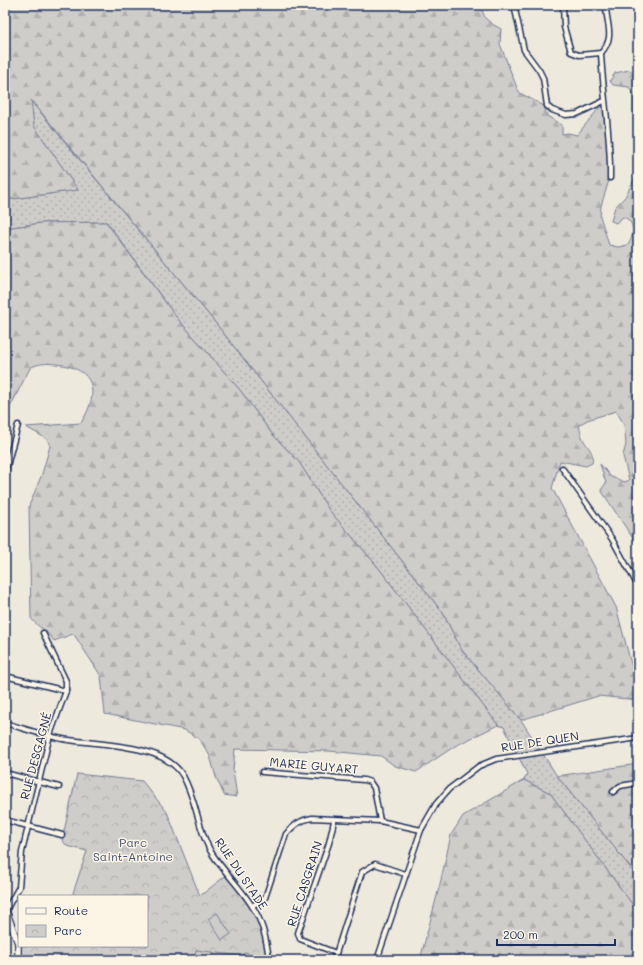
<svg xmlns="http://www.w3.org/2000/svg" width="643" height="965" viewBox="0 0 643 965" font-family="Mali,sans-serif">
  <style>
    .grass { fill: url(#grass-dots); stroke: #757e94 }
    .forest { fill: url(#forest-firs); stroke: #757e94 }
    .park { fill: url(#park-crowns); stroke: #757e94 }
    .pitch { fill: #cfcdca; stroke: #757e94 }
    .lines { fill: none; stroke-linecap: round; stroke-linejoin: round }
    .street-casing { stroke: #1b2f5e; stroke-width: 7 }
    .secondary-casing { stroke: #1b2f5e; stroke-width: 8 }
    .street { stroke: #fcf5e5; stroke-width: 4 }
    .secondary { stroke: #fcf5e5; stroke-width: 5.5 }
    .labels { text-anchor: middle; stroke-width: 3; stroke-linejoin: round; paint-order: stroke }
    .street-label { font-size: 12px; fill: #1b2f5e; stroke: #fcf5e5 }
    .park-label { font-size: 12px; fill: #485679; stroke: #fcf5e5 }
  </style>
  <defs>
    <pattern id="grass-dots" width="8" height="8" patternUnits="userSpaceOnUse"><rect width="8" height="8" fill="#cfcdca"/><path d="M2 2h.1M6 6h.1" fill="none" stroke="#b1b0b0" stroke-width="1.8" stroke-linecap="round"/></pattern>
    <pattern id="forest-firs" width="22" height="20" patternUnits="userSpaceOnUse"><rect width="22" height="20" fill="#cfcdca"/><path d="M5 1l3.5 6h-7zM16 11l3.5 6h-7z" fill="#b1b0b0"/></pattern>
    <pattern id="park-crowns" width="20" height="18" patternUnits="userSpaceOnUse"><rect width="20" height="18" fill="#cfcdca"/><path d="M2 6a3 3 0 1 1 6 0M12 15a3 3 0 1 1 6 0" fill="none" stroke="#b1b0b0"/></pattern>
  </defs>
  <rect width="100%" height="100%" fill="#eee9dd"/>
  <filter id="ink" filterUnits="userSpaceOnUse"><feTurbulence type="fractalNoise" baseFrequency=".025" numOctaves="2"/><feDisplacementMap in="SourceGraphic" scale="8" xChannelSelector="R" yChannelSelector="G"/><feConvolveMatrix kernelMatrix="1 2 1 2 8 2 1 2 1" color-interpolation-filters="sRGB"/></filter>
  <g filter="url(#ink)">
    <path class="grass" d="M30,100L214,321L443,613L461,649L521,720L557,776L638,877V912L550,793L524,780L527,774L504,727L498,725L378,567L329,510L299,462L272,434L240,390L177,318L107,222L42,223L5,228V200L78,190L34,126Z"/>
    <g class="forest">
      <path d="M5,5H480L485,18L492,24L501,29L500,44L517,88L520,93L544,106L547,116L562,125V134L568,133L577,135L604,102L610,177L601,206L600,216L609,245L618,247L628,245C634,236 636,221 623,217L616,223L611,221L615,207L625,197L637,174L634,140V96L629,87L613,85L610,81L615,73L629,70L638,74V546L601,490L606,483L600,464L611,477L625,482L629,480L623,456L626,444L624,424L616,411L587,420L579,425C580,430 581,435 583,439C587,448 595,451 592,463L586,466L560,461L552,488L616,607L638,690V700L598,696L521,720L461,649L443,613L214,321L31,100L34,126L78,190L5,200Z"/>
      <path d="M106,222L177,318L240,390L272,434L299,462L329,510L378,567L498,725L455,746L416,772L395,766L381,756L329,751L235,749L233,770L237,797L224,795L216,777L210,756L200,740L185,730L105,714L101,676L75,636L73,634L54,641C46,629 39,629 31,618L29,506L42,474L50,446L47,439L26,427L81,423C100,393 96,368 56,364C47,363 38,363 30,368L5,417V228L42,223Z"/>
      <path d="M638,764V877L557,776Z"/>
      <path d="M524,780L550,793L638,912V960H420L440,884L451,835L463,816Z"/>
    </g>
    <path class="park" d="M77,774L142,781L167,812L200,896L229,873C247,901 269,925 270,960H20V946H147V896H72L87,851L67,846L62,840Z"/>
    <g class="pitch">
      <path d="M217,913L231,934L222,940L208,919Z"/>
      <path d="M196,950L240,956L247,952L253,960H194Z"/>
    </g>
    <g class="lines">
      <g class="street-casing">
        <g id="street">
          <path d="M514,5L524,50L539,70L543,78L547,106L552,110L566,115L577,114L604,101"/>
          <path d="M563,5L564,27L571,52L579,55L601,53"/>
          <path d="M606,5C606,25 616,36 601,53C603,95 611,135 610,178"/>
          <path d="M562,468L612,539L638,586"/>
          <path d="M5,473L18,425"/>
          <path d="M5,676L66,691"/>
          <path d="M5,723C26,729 48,737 69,740C101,745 165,744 183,776C197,801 198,832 213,855C225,873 241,888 252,906C263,922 267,941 269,960"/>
          <path d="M262,772L364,780L370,782L374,788L380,821"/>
          <path d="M5,773L59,787"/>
          <path d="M613,792L620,786L638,783"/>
          <path d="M5,820L62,835"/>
          <path d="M334,821L329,843L298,933L300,939L336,953"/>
          <path d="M252,906L265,898L286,834C294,825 300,820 312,818L380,821L421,830"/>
          <path d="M6,910L19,887L22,852L50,735L66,691V681L43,633"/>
          <path d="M334,960L362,872L375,864L405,874"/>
          <path d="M377,960L421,830L436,804L449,789L479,766L496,759L638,738"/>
        </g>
      </g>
      <g class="secondary-casing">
        <path id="secondary" d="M5,908L18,943V960"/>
      </g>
      <use href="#street" class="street"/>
      <use href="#secondary" class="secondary"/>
    </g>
  </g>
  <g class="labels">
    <g class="street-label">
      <text transform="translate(540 742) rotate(-9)" y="4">RUE DE QUEN</text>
      <text transform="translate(36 756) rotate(-75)" y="4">RUE DESGAGNÉ</text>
      <text transform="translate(314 766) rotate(5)" y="4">MARIE GUYART</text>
      <text transform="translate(241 874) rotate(56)" y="4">RUE DU STADE</text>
      <text transform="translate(305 884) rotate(-72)" y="4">RUE CASGRAIN</text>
    </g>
    <g class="park-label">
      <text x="133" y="847">Parc<tspan x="133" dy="14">Saint-Antoine</tspan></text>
    </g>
  </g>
  <rect width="643" height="965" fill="none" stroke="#fcf5e5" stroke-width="20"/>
  <rect x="10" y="10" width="623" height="945" fill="none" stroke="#1b2f5e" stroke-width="1.5" filter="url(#ink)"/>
  <rect x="18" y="895" width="130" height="52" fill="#fcf5e5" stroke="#a2a6af"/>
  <rect x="26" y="908" width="20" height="6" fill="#fcf5e5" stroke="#a2a6af"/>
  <text x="54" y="915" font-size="12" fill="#1b2f5e">Route</text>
  <rect x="26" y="925" width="20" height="12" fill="url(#park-crowns)" stroke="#a2a6af"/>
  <text x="54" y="935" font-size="12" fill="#1b2f5e">Parc</text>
  <path d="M497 939v6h118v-6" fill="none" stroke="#1b2f5e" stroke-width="2"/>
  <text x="503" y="939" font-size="12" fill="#1b2f5e" stroke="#fcf5e5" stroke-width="3" paint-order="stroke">200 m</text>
</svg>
